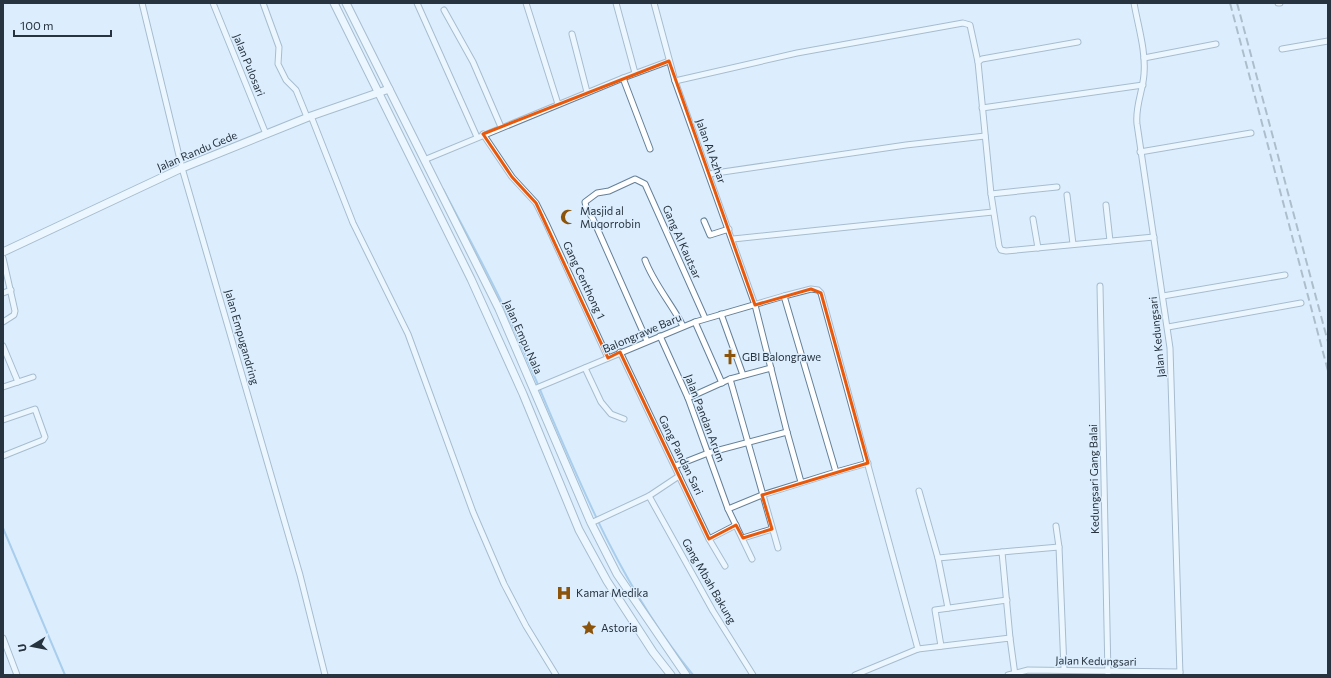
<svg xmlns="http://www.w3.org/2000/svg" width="1331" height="678" viewBox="0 0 1331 678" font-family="Commissioner,sans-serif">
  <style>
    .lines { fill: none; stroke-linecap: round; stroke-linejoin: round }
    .stream { stroke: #6aa6d9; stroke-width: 2 }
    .street-casing { stroke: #658098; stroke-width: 7 }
    .secondary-casing { stroke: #658098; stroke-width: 9 }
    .street { stroke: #fff; stroke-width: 5 }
    .secondary { stroke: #fff; stroke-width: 7 }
    .rail { stroke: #74828f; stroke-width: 2; stroke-dasharray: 8 4; stroke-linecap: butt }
    .marked { fill: none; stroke: #e8590c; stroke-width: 3; stroke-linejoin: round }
    .labels { text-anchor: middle; stroke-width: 3; stroke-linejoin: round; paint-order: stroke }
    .street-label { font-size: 11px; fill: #27333e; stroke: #dceefe }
    .poi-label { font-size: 11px; fill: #27333e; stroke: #dceefe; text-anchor: start }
  </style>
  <rect width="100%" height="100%" fill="#dceefe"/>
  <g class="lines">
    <g class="stream">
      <path d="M443,189C467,235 493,281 514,329C567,449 609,572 693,675"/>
      <path d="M3,528L65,675"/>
    </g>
    <g class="street-casing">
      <g id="street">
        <path d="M142,3L182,168L300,575L325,675"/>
        <path d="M213,3L266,134"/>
        <path d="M263,3L279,47L278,64L286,80L296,90L307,117"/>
        <path d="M417,3L477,137"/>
        <path d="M526,3L558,104"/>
        <path d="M616,3L635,73"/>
        <path d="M654,3L675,81L755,305L787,432L801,482"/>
        <path d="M1134,3C1138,26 1146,51 1144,74C1143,91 1135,106 1137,124L1170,348L1180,675"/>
        <path d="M1278,3H1280"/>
        <path d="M444,10L473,62L501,127"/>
        <path d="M572,34L587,92"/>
        <path d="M1078,42L982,59L978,62L991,194L999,246L1001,250L1006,251L1154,237"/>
        <path d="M1282,49L1328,41"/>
        <path d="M1144,58L1216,44"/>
        <path d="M623,78L650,149"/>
        <path d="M675,81L797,53L963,23L970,25L978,62"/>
        <path d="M982,108L1143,85"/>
        <path d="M311,116L353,223L408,334L473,512L504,584L526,626L556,675"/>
        <path d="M483,134L512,177L536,203L546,223L608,358"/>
        <path d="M1140,152L1251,133"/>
        <path d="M424,160L623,78L669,61"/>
        <path d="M709,174L906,145L985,136"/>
        <path d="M991,194L1057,187"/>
        <path d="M1067,195L1073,244"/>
        <path d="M1106,205L1110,241"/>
        <path d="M1033,219L1038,248"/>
        <path d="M704,221L710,235L729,229"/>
        <path d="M733,239L993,212"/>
        <path d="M3,258L15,311L14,315L3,322"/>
        <path d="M645,260C654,284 671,303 683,326"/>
        <path d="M1100,286L1108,675"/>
        <path d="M3,293L11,290"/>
        <path d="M1163,296L1285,275"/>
        <path d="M721,314L743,375"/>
        <path d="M695,322L722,383"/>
        <path d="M1168,327L1301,303"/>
        <path d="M660,336L688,398L728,509L752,559"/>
        <path d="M647,341L593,219L586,207L585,202L597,193L609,191L635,179L645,184L705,318"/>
        <path d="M3,346L18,382"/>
        <path d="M620,352L709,539L725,566"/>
        <path d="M585,368L601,402L611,414L624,419"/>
        <path d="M730,379L778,548"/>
        <path d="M3,387L33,377"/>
        <path d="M534,389L695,322L784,296L811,289L818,290L821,293L918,649"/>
        <path d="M688,398L730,379L771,368"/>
        <path d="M3,420L35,409L45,437L43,440L3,456"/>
        <path d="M675,466L708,453L787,432"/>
        <path d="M836,472L868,463"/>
        <path d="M919,491L938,558L948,608"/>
        <path d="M649,496L713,611L753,675"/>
        <path d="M728,509L762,495L836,472L784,296"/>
        <path d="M591,523L649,496L679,476"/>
        <path d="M1056,526L1059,547L1064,669"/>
        <path d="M743,538L772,529"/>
        <path d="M709,539L736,525"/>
        <path d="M1002,552L1059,547"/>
        <path d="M938,558L1002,552L1010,638"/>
        <path d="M3,638L17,675"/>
        <path d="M941,646L935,610L1007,600"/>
        <path d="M855,675L918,649L1010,638L1015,675"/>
        <path d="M1008,675L1028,670L1180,672"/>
      </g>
    </g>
    <g class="secondary-casing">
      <g id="secondary">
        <path d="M334,3L471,279L523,394L579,530L607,581L653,652L671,675"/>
        <path d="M346,3L499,309L591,523L617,574L686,675"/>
        <path d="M3,252L182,168L311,116L389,89"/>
      </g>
    </g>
    <use href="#street" class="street"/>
    <use href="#secondary" class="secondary"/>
    <g class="rail">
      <path d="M1230,3L1328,371"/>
      <path d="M1237,3L1328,342"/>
    </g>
  </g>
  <path d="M0 0H1331V678H0ZM669,61L755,305L811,289L821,293L868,463L762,495L772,529L743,538L736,525L709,539L620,352L608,358L536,203L512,177L483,134Z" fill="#dceefe" fill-opacity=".55" fill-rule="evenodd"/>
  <path class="marked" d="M669,61L755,305L811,289L821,293L868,463L762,495L772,529L743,538L736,525L709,539L620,352L608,358L536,203L512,177L483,134Z"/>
  <defs>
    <g id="mosque-bare" transform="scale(1.2)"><path d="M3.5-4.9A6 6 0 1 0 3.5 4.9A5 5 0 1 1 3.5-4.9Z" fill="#8c540a" stroke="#dceefe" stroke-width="2.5" paint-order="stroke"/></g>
    <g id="church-bare" transform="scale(1.2)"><path d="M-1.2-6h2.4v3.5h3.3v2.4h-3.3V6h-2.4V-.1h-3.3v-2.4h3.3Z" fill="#8c540a" stroke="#dceefe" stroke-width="2.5" paint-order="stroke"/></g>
    <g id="hospital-bare" transform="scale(1.2)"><path d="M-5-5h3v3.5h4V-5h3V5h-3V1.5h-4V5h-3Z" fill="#8c540a" stroke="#dceefe" stroke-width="2.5" paint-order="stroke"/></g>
    <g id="sight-bare" transform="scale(1.2)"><path d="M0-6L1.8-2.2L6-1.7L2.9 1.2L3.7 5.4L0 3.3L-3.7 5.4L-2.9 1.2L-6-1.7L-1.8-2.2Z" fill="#8c540a" stroke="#dceefe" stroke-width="2.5" paint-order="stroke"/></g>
  </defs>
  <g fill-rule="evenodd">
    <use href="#mosque-bare" x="568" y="217"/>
    <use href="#church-bare" x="730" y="357"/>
    <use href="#hospital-bare" x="564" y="593"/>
    <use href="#sight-bare" x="589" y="628"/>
  </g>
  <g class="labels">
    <g class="street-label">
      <text transform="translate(249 65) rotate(68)" y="4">Jalan Pulosari</text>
      <text transform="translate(197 151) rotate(-23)" y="4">Jalan Randu Gede</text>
      <text transform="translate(711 151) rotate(70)" y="4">Jalan Al Azhar</text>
      <text transform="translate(682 242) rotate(66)" y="4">Gang Al Kautsar</text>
      <text transform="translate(584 280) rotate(65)" y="4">Gang Centhong 1</text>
      <text transform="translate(642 333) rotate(-23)" y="4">Balongrawe Baru</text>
      <text transform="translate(242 337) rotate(74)" y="4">Jalan Empugandring</text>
      <text transform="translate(523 337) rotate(66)" y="4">Jalan Empu Nala</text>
      <text transform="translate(1157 337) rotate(-96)" y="4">Jalan Kedungsari</text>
      <text transform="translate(705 418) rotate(69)" y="4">Jalan Pandan Arum</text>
      <text transform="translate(681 455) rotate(64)" y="4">Gang Pandan Sari</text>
      <text transform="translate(1094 479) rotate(-91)" y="4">Kedungsari Gang Balai</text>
      <text transform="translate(709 581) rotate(60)" y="4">Gang Mbah Bakung</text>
      <text transform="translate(1096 661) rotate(1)" y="4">Jalan Kedungsari</text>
    </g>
    <g class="poi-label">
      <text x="580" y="215">Masjid al<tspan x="580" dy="13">Muqorrobin</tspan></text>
      <text x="742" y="361">GBI Balongrawe</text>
      <text x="576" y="597">Kamar Medika</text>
      <text x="601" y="632">Astoria</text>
    </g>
  </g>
  <rect width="1331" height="678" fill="none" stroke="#27333e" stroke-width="8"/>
  <g transform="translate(32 646) rotate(260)" stroke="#dceefe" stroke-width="3" paint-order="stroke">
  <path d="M0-3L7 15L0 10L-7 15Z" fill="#27333e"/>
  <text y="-6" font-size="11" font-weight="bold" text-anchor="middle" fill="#27333e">U</text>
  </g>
  <path d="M14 30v6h97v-6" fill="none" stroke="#27333e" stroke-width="2"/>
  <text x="20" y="30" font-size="12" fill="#27333e" stroke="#dceefe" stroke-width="3" paint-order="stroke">100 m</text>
</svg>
